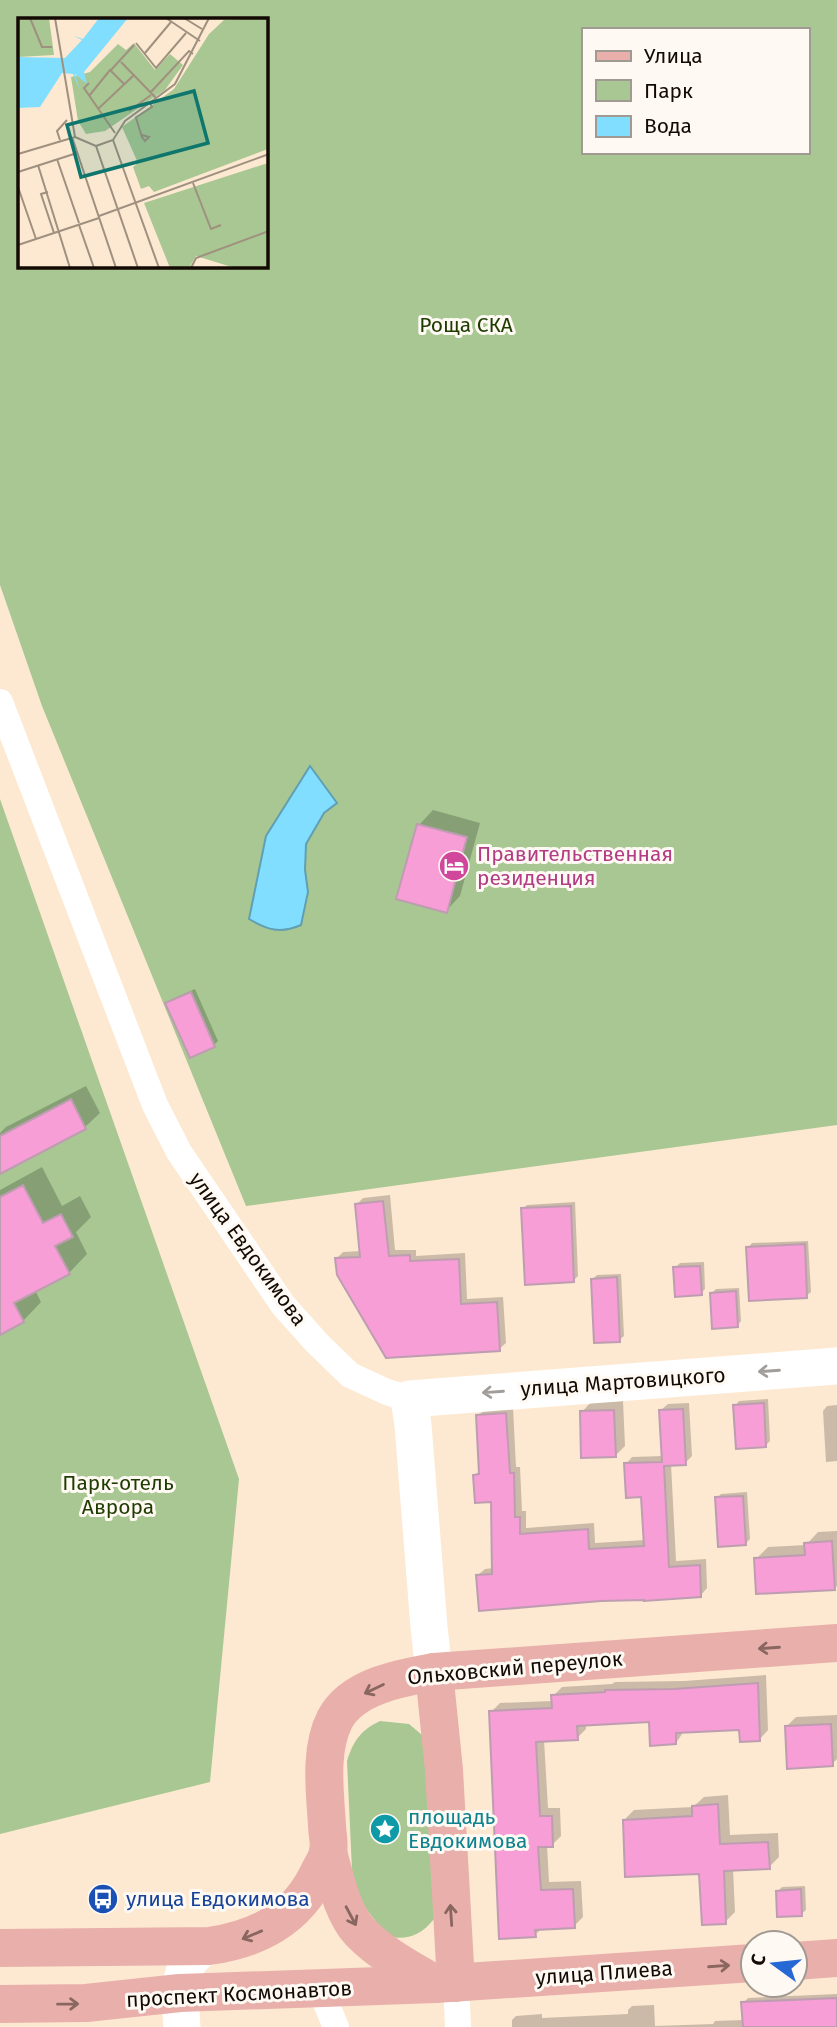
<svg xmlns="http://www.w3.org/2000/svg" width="837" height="2027" viewBox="0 0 837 2027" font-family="'Fira Sans',sans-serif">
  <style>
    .green { fill: #a8c792; fill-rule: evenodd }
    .water { fill: #82deff; stroke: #619fb3; stroke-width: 2 }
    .shadow { fill: #0003 }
    .building { fill: #f69ed5; stroke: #be9db1; stroke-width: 2 }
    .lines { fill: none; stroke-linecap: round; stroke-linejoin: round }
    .street { stroke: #fff; stroke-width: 26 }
    .secondary { stroke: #fff; stroke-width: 37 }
    .primary { stroke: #e9b0ab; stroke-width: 38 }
    .oneway { stroke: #a19d9a }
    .oneway2 { stroke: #89665f }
    .labels { text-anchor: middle; stroke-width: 6; stroke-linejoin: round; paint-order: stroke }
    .park-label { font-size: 21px; fill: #1f3c00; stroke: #fef9f3 }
    .hotel-label { font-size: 21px; fill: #b23c85; stroke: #fef9f3; text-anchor: start }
    .street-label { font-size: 21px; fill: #130b03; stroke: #fef9f3 }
    .culture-label { font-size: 21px; fill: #0d838f; stroke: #fef9f3; text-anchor: start }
    .transit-label { font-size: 21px; fill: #164399; stroke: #fef9f3; text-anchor: start }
    .inset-road { fill: none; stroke: #9f907f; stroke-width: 2 }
    .view { fill: #0f766e; fill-opacity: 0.15; stroke: #0f766e; stroke-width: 3.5 }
    .inset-edge { fill: none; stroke: #130b03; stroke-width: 3.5 }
  </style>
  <rect width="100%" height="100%" fill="#fde9d1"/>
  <g class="green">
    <path d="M0,0H837V1125L246,1206L42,706L0,585ZM19,19H266V266H19ZM583,30H807V152H583Z"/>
    <path d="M0,799L239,1479L210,1782L0,1834Z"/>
    <path d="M380,1721L409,1724L428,1740L434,1919C421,1935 409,1940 388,1937L353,1892L347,1761C353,1741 361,1730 380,1721Z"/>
  </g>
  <path class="water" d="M310,766L337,803L324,813L306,844L305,870L308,892L301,925C280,934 268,930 249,919L266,836Z"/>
  <g class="shadow">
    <path d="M433,810L480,823L460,896L446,911L419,825Z"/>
    <path d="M195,989L218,1041L214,1045L167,1004L172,999Z"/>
    <path d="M86,1086L100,1113L85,1127L6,1169L0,1157V1133L6,1127Z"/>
    <path d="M42,1167L62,1206L80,1196L91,1217L76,1232L87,1254L69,1273L35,1290L41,1302L23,1321L0,1333V1190Z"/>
    <path d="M390,1195L395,1250H416V1256L465,1253L467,1299L503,1297L506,1343L499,1349L337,1258L343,1252L362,1251L357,1204L363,1198Z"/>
    <path d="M575,1202L578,1276L574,1280L523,1209L527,1205Z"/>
    <path d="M808,1241L811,1292L806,1296L748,1248L752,1243Z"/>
    <path d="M704,1262L705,1289L701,1293L675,1268L680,1263Z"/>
    <path d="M621,1274L624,1336L619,1340L593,1279L597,1275Z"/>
    <path d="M739,1288L741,1321L737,1326L712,1293L716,1289Z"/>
    <path d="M768,1399L770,1441L765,1446L735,1406L739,1401Z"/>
    <path d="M623,1401L625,1446L615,1456L582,1412L591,1402Z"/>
    <path d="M689,1403L692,1456L685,1463L671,1464L676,1561L706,1559L707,1588L701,1595L478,1575L485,1569L494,1568L493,1500L475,1475L481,1470L478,1416L485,1409L513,1407L516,1467H520L522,1511H526V1528L594,1523L595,1543L645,1540L643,1495L626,1464L632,1457L663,1456L661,1410L668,1404Z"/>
    <path d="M837,1405V1461L826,1462L823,1411L827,1406Z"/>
    <path d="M747,1492L750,1539L745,1544L717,1498L721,1494Z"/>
    <path d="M837,1531V1586L835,1588L756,1559L768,1547L806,1545L818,1532Z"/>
    <path d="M766,1675L768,1730L760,1739L741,1728L684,1731L676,1743L650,1720L586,1724V1729L577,1738L544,1740L548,1808H560L561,1836L552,1845H547L549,1882L581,1881L583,1917L574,1926L542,1928L535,1935L491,1712L500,1703L553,1701V1696L562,1687L612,1684L615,1682L684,1681Z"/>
    <path d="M837,1715V1759L832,1764L786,1727L796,1717Z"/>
    <path d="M728,1795L730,1835L778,1833L779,1857L769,1867L733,1869L735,1912L725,1922L701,1872L624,1820L634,1810L693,1807L704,1797Z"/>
    <path d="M805,1886L806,1910L801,1914L778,1891L782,1887Z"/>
    <path d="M837,1994V2027H512V2020L516,2016L542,2014V2018L628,2014V2010L632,2006L654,2005L655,2026L713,2024L715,2021L744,2020L743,2003L748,1998Z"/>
  </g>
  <g class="building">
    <path d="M417,824L467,837L447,913L396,899Z"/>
    <path d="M191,992L215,1047L190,1058L165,1003Z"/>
    <path d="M71,1099L86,1129L0,1174V1136Z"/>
    <path d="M23,1185L43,1223L61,1214L73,1237L55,1246L70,1274L14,1303L24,1322L0,1335V1197Z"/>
    <path d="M383,1201L389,1256L410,1255V1261L459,1259L461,1304L497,1302L500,1351L386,1358L337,1275L335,1258L360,1257L355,1204Z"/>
    <path d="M571,1206L574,1282L525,1285L521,1208Z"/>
    <path d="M805,1244L807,1298L749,1301L746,1247Z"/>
    <path d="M700,1266L702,1295L675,1297L673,1267Z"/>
    <path d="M617,1277L620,1342L594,1343L591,1279Z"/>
    <path d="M736,1291L738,1327L712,1329L710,1293Z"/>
    <path d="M764,1403L766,1447L736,1449L733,1405Z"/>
    <path d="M683,1409L686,1465L664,1466L669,1567L700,1565L701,1597L644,1601V1600L601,1601L479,1611L476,1575L492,1574L491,1502L475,1503L473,1475L479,1474L476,1415L506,1413L510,1473H514L515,1517H520V1534L588,1529L589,1549L644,1546L641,1497L626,1498L624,1463L662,1462L659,1410Z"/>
    <path d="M614,1410L616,1457L581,1458L580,1411Z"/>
    <path d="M743,1496L746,1545L718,1547L715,1497Z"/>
    <path d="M832,1541L835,1590L756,1594L754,1558L805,1555L804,1543Z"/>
    <path d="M758,1683L760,1741L740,1742L739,1730L676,1733V1744L650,1746L649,1722L577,1726L578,1740L536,1742L540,1816H552L553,1847H538L541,1890L573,1889L575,1928L535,1930L536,1937L499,1939L489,1711L552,1708L551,1695L605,1692V1690L674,1689Z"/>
    <path d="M831,1724L833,1766L787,1769L785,1726Z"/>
    <path d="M718,1804L720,1844L768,1842L770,1869L724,1871L726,1924L702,1925L699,1874L625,1877L623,1820L692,1816V1806Z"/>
    <path d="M801,1889L802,1916L777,1917L776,1891Z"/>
    <path d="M837,1998V2027H743L741,2002Z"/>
  </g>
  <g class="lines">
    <g class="street">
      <path d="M0,702L155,1105L179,1152L283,1305L317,1343L350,1375L387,1392L409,1399"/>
      <path d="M456,1983L458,2027"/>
      <path d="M320,1989L336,2027"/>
    </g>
    <g class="secondary">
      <path d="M434,1672L429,1627L413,1425L409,1399L837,1366"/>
      <path d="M182,2027C180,1998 175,1958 209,1946"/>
    </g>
    <g class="primary">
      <path d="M434,1672L444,1770L456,1983"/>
      <path d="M328,1852C335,1877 342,1913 360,1932C381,1954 410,1969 435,1984"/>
      <path d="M0,1948L209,1946C258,1939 297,1919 319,1872C322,1866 327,1859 328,1852C330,1844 327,1833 327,1825C325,1792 319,1750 335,1719C353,1686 401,1678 434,1672L837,1643"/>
      <path d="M795,1961L837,1958"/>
      <path d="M0,2004L86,2003L180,1993L435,1984L753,1963"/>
    </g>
  </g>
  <defs><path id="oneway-shaft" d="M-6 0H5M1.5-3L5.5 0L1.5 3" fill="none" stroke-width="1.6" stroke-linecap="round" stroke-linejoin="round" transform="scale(1.75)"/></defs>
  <g class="oneway">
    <use href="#oneway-shaft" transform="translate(769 1371) rotate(176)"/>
    <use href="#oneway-shaft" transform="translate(493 1392) rotate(176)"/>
  </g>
  <g class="oneway2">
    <use href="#oneway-shaft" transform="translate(769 1648) rotate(176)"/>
    <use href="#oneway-shaft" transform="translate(374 1689) rotate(154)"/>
    <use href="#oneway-shaft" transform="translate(451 1915) rotate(-94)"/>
    <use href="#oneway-shaft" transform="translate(351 1916) rotate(62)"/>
    <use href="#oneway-shaft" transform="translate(252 1935) rotate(157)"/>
    <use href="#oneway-shaft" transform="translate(719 1966) rotate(-4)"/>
    <use href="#oneway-shaft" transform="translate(68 2004) rotate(-1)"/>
  </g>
  <defs>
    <g id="hotel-disc" transform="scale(1.575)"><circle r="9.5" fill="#d1479c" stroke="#fef9f3"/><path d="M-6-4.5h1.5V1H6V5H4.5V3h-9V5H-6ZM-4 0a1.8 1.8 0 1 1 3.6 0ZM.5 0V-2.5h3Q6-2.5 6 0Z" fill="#fff"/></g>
    <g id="sight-disc" transform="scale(1.575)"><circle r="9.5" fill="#0f9aa8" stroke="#fef9f3"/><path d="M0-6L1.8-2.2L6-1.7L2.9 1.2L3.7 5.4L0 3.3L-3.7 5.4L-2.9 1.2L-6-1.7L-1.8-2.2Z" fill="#fff"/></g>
    <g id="bus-disc" transform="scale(1.575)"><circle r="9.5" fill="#1a4fb4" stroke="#fef9f3"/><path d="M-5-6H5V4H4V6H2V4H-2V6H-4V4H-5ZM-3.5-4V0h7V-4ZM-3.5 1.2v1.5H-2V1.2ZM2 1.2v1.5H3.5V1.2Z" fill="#fff"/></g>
  </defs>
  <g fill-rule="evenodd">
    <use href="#hotel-disc" x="454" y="866"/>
    <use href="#sight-disc" x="385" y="1829"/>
    <use href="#bus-disc" x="103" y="1899"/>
  </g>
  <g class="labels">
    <g class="park-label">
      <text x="466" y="332">Роща СКА</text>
      <text x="118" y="1490">Парк-отель<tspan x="118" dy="24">Аврора</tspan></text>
    </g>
    <g class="hotel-label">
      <text x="477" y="861">Правительственная<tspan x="477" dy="24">резиденция</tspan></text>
    </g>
    <g class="street-label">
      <text transform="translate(248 1249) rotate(54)" y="7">улица Евдокимова</text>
      <text transform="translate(623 1382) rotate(-4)" y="7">улица Мартовицкого</text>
      <text transform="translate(515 1668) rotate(-5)" y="7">Ольховский переулок</text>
      <text transform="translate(604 1973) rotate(-4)" y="7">улица Плиева</text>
      <text transform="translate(239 1994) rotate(-3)" y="7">проспект Космонавтов</text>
    </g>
    <g class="culture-label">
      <text x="408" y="1824">площадь<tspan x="408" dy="24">Евдокимова</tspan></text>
    </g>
    <g class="transit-label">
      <text x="126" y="1906">улица Евдокимова</text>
    </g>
  </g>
  <g transform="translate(18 18)">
    <rect width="250" height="250" fill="#fde9d1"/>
    <path d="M0,0H31L36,37L0,39ZM250,0V131L136,174L131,168L123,171L115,149L120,145L104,109L156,71L191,16L206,2ZM116,25L137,52L152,36L165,47L147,72L87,113L68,116L60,103L53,59L72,54L100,26L108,32ZM250,145V250H217L178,238L171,250H152L126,185Z" fill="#a8c792"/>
    <path d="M81,0H110L66,54L69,66L57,56L62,72L55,56L44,55L22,89L0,90V39L47,40L64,22L56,18L65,21Z" fill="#82deff"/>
    <path class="inset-road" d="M12,0L24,29H34M37,0L57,119L78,128L120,250M148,0L182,23M166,0L184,11M118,25L138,50L168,15M127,35L153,4M103,44L138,80M93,52L116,27M71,65L66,70L97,115M132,75L171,33L175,36M71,78L92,52L106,66M80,91L115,58M111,93L133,77M117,100L134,89L132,85M118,100L124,119L127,123L131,119L124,117M54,119L98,250M42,122L39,113L49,102M95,122L141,250M78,128L95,122L107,103L157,66L191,0M0,136L57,119M39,141L61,205M20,147L52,250M0,154L59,135M175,165L193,211L203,207M0,169L18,221M30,174L23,176L36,215M81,198L251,136M61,207L76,250M0,227L81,200M173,250L178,240L251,213"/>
    <path class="view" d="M176,73L190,125L63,159L49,107Z"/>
    <rect width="250" height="250" class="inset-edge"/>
  </g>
  <rect x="582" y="28" width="228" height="126" fill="#fef9f3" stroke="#a09a93" stroke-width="2"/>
  <rect x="596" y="51" width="35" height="10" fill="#e9b0ab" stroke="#a09a93" stroke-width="2"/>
  <text x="644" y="63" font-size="21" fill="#130b03">Улица</text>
  <rect x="596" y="80" width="35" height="21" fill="#a8c792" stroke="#a09a93" stroke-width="2"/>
  <text x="644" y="98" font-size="21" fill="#130b03">Парк</text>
  <rect x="596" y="116" width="35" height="21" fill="#82deff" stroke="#a09a93" stroke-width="2"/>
  <text x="644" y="133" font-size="21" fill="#130b03">Вода</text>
  <g transform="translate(774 1964) rotate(285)"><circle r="33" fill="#fef9f3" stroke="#a09a93" stroke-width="2"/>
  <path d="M0-5L12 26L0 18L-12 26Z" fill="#2668d4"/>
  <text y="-10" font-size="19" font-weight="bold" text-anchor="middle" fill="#130b03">С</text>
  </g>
</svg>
